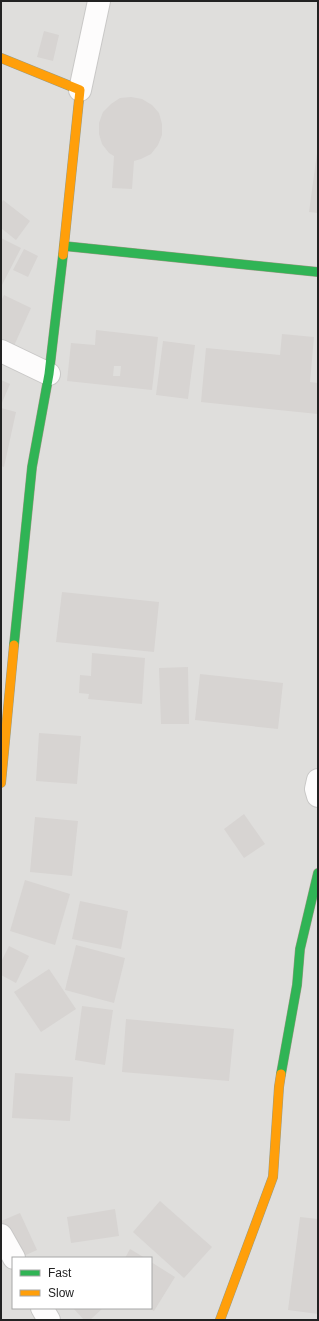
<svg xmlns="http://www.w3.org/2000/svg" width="319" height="1321" viewBox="0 0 319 1321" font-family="Arial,sans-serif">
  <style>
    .residential { fill: #dfdedc; fill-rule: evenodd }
    .building { fill: #d7d4d2; fill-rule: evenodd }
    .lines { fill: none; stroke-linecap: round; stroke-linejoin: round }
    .street-casing { stroke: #c9c8c7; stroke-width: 24 }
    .fast-casing { stroke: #999a82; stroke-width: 10 }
    .slow-casing { stroke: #999a82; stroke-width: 10 }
    .street { stroke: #fdfcfc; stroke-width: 22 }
    .fast { stroke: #30b455; stroke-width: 9 }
    .slow { stroke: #ff9f0a; stroke-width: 9 }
  </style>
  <rect width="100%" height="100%" fill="#f0eeeb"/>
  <path class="residential" d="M1,1H318V1320H1ZM13,1258H151V1308H13Z"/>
  <g class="building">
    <path d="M44,31L59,35L53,61L37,57Z"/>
    <path d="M131,97L142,99L152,105L159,113L162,124V135L158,145L151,154L141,159L134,161L132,189L112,188L114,156L109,153L102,144L99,134V123L103,112L111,104L120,98Z"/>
    <path d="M317,153H318V213L309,212Z"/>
    <path d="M3,200L30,221L16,240L1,228V204Z"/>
    <path d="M1,238L21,248L1,287Z"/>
    <path d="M24,249L38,256L28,277L13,270Z"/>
    <path d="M4,295L31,308L13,348L1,342V301Z"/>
    <path d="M96,330L158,337L152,390L67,381L71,343L95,345ZM114,366H121L120,376H113Z"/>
    <path d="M282,334L314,337L310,382L318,383V414L201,402L206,348L280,355Z"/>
    <path d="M163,341L195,345L188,399L156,395Z"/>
    <path d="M1,380L10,384L1,405Z"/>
    <path d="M1,408L16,412L4,467L1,466Z"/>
    <path d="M62,592L159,602L154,652L56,642Z"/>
    <path d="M92,653L145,658L142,704L88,699L89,694L79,693L80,675L91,676Z"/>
    <path d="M188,667L189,724H161L159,668Z"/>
    <path d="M200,674L283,683L278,729L195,720Z"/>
    <path d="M39,733L81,736L77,784L36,781Z"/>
    <path d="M244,814L265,844L244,858L224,829Z"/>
    <path d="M35,817L78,821L72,876L30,872Z"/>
    <path d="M25,880L70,894L55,945L10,931Z"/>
    <path d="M80,901L128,911L121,949L72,939Z"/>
    <path d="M76,945L125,958L114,1003L65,990Z"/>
    <path d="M9,946L29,956L16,983L1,975V962Z"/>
    <path d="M49,969L76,1009L41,1032L14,992Z"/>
    <path d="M82,1006L113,1010L105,1065L75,1060Z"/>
    <path d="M126,1019L234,1029L229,1081L122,1072Z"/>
    <path d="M15,1073L73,1077L70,1121L12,1118Z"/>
    <path d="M160,1201L212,1247L184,1278L133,1232Z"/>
    <path d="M115,1209L119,1236L71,1243L67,1217Z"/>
    <path d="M20,1213L37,1250L19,1258L1,1221Z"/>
    <path d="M300,1217L318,1219V1314L288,1310Z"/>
    <path d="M130,1249L145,1258H125Z"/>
    <path d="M151,1262L175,1277L154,1311L149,1308H151Z"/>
    <path d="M73,1308H103L90,1320H84Z"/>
  </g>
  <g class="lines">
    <g class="street-casing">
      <g id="street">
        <path d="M80,90L99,1"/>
        <path d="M1,351L49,374"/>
        <path d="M318,780L316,789L318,796"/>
        <path d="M1,1235L14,1258"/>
        <path d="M42,1308L49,1320"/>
      </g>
    </g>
    <g class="fast-casing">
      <g id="fast">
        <path d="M64,246L318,272"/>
        <path d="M14,645L32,467L49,374L63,255"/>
        <path d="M281,1074L297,985L300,949L318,873"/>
      </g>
    </g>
    <g class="slow-casing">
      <g id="slow">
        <path d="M1,58L80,90L63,255"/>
        <path d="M1,783L14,645"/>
        <path d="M220,1320L273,1177L279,1087L281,1074"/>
      </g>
    </g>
    <use href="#street" class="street"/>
    <use href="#fast" class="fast"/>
    <use href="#slow" class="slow"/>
  </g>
  <rect width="319" height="1321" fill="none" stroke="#222222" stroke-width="4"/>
  <rect x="12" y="1257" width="140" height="52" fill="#ffffff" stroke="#a7a7a7"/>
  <rect x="20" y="1270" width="20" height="6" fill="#30b455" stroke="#a7a7a7"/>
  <text x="48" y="1277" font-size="12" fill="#222222">Fast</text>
  <rect x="20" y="1290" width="20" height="6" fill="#ff9f0a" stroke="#a7a7a7"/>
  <text x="48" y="1297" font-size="12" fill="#222222">Slow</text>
</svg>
